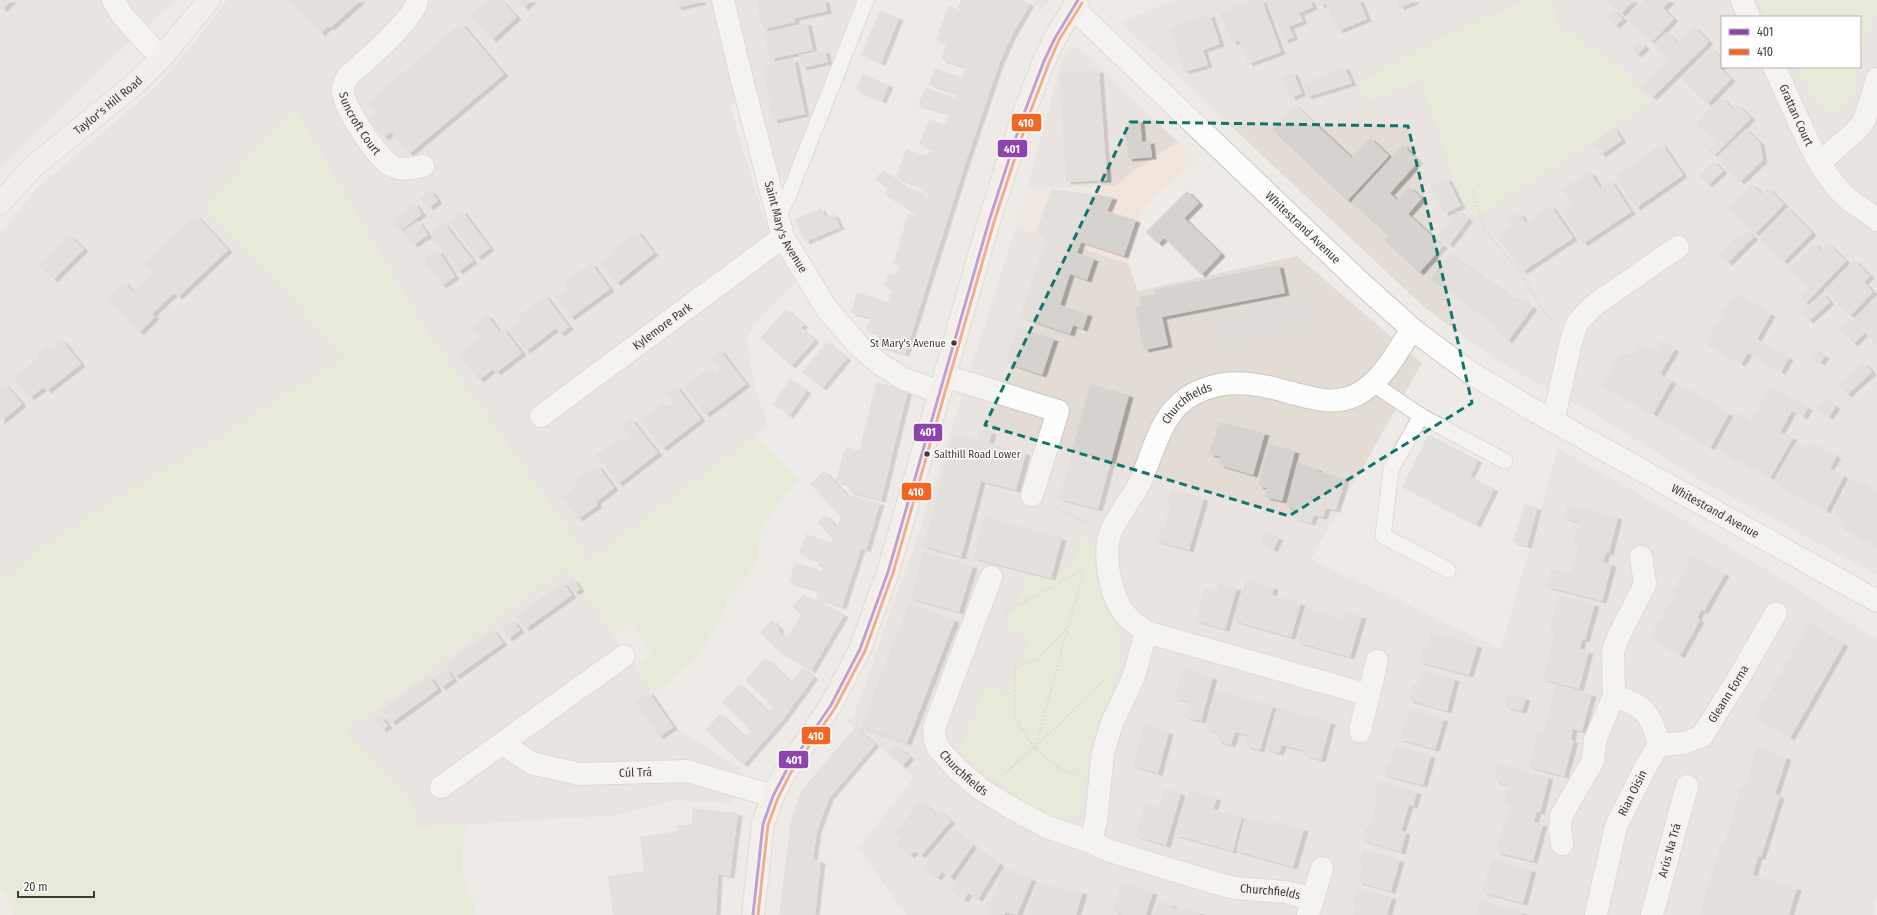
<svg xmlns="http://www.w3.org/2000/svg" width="1877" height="915" font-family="'Fira Sans Condensed',sans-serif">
<defs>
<filter id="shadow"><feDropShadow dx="4.5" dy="2.5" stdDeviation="0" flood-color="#0004"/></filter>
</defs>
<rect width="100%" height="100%" fill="#eeebe7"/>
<g fill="#e2dcd4" fill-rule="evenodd">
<path d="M0 0H176L108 62 0 169Z"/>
<path d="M227 0H856L788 177 777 180 756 93 730 106 763 216 797 281 758 319 747 338 755 390 769 425 590 560 423 326 296 111 204 205 345 356 219 438 123 494 39 550 0 582V234L35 190 157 86 205 29Z"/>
<path d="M1029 0H1050L1043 10Z"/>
<path d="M1175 0H1528L1439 39 1358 84 1365 102 1419 80 1436 119 1470 215 1483 212 1650 104 1624 70 1556 24 1553 0H1877V575L1697 478 1594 414 1497 361 1424 307 1120 22ZM1722 17H1860V67H1722Z"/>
<path d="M1078 47 1178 142 1135 170 1115 186 1027 188 1062 60 1064 54 1069 50Z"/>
<path d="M1016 227 1129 264 1138 291 1297 256 1422 363 1311 559 1501 649 1558 448 1660 506 1782 579 1877 640V896L1874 915H906L858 848 914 777 851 723 917 537Z"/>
<path d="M566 567 679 730 740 768 732 804 675 800 618 815 417 828 346 731Z"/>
</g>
<path fill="#f1e4da" d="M1178 142 1196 160 1143 207 1126 255 1129 264 1016 227 1027 188 1115 186 1135 170Z"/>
<g fill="#e0e8c7">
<path d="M1528 0H1553L1556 24 1624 70 1650 104 1483 212 1470 215 1452 176 1436 119 1419 80 1365 102 1358 84 1439 39Z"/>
<path d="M1759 0H1877V13L1866 37 1860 64V17H1767Z"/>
<path d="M1795 67H1859C1856 84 1853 112 1831 112L1812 95Z"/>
<path d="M296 111 423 326 590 560 755 436 799 478 762 526 756 567 729 595 724 614 697 658 654 694 635 666 652 653 631 623 614 636 565 567 346 731 413 803 417 828 466 825C463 845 459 863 465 883 469 899 476 896 475 915H14L4 890 0 891V582L39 550 123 494 219 438 345 356 204 205Z"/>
<path d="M1080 538 1099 542C1091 568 1097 592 1109 615 1112 623 1119 631 1120 640 1125 675 1101 708 1091 741 1085 764 1085 787 1081 810 1076 816 1071 820 1063 819 1053 818 1045 812 1037 807 1009 791 984 774 960 751L985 687 1008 695 1030 637 1007 629 1027 576 1055 577 1074 565Z"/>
</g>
<path fill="#dfdcd8" d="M1307 293 1314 323 1225 345 1217 315Z"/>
<g fill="#d6d2ce" filter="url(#shadow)">
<path d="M0 0H12L2 10 0 8Z"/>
<path d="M289 0H361L330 28 328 26 321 34Z"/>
<path d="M487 0H501L517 17 492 40 469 16Z"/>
<path d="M516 0H532L524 8Z"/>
<path d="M675 0H702V2L677 8Z"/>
<path d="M756 0H825L827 11 795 18V22L763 29Z"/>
<path d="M961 0H1024L1030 4 1012 35 1000 61 965 164 905 354 875 345 878 334 866 330 870 318 851 313 857 292 888 302 892 288 884 286 889 273 896 275 899 266 893 264 908 214 921 218 884 194 888 189 875 179 883 170 909 190 911 187 927 199 929 194 923 193 924 188 896 178 906 149 927 156 928 151 936 153V151L919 144 929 119 945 125 949 114 918 105 925 87 955 98 956 93 929 85 934 68 962 77 965 67 941 60 946 44 936 40 948 5 968 13 957 7Z"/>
<path d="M1252 0H1262L1281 52 1248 64 1239 40 1232 43 1220 12Z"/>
<path d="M1266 0H1310L1313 7 1299 13 1303 21 1289 27 1294 37 1284 41Z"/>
<path d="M1317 0H1359L1367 19 1338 31 1326 4 1320 6Z"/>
<path d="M1396 0H1415V1L1400 8Z"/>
<path d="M1605 0H1634L1621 14Z"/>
<path d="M1644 0H1671L1663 8 1674 19 1651 43 1626 18Z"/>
<path d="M880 10 899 18 881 63 861 55Z"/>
<path d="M1614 10 1623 19 1615 26 1606 18Z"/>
<path d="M1210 14 1220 44 1203 50 1208 65 1184 72 1170 27Z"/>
<path d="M461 23 504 74 409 154 391 132 384 138 368 119 375 114 367 103Z"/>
<path d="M807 23 813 50 770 59 764 33Z"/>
<path d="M1694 27 1709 42 1652 98 1640 87 1668 60 1653 45 1666 32 1678 43Z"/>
<path d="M1640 42 1645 47 1637 55 1632 49Z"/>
<path d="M1711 49 1722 59 1720 68 1731 79 1707 104 1681 78Z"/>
<path d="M825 50 828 62 802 68 799 55Z"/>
<path d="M794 59 805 114 773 121 762 66Z"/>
<path d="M1344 66 1352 83 1307 97 1302 85Z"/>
<path d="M1099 70 1107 180 1066 182 1059 73Z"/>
<path d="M1293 72 1302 93 1291 98 1281 77Z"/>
<path d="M862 74 889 85 882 101 856 90Z"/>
<path d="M1721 97 1733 109 1738 105 1751 118 1714 156 1708 150 1715 142 1696 124Z"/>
<path d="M1295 105 1352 158 1370 138 1389 156 1347 201 1272 130Z"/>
<path d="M1140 120 1142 142 1150 141 1152 157 1128 159 1125 122Z"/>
<path d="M1614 128 1622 140 1601 155 1593 143Z"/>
<path d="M1746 129 1760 143 1763 160 1740 182 1716 158Z"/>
<path d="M1662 144 1683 175 1636 208 1615 177Z"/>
<path d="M1403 145 1419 161 1390 193 1397 200 1409 187 1422 198 1408 214 1443 246 1419 273 1384 240 1388 236 1351 202Z"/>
<path d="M1714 161 1723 171 1708 185 1699 176Z"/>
<path d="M1590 172 1600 188 1611 181 1631 212 1583 244 1562 211 1572 204 1562 189Z"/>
<path d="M1447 178 1461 206 1444 214 1430 187Z"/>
<path d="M1752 184 1762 194 1768 188 1784 204 1755 234 1728 208Z"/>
<path d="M1051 189 1113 197 1107 211 1136 220 1124 256 1081 242 1077 253 1094 259 1087 280 1070 274 1060 305 1088 314 1083 329 1073 325 1070 334 1020 317 1046 236 1036 232Z"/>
<path d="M430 190 438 201 429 208 420 198Z"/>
<path d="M1187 191 1199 203 1184 218 1221 254 1201 275 1164 238 1158 244 1146 232Z"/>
<path d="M414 203 422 214 400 231 392 220Z"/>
<path d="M1551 206 1573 238 1522 272 1498 236 1511 226 1507 220 1519 213 1526 223Z"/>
<path d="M821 208 825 217 834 214 840 227 805 242 795 219Z"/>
<path d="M1787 208 1812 233 1783 262 1758 237Z"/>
<path d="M462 211 490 248 477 258 449 221Z"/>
<path d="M1458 211 1469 219 1449 245 1438 236Z"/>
<path d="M196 215 228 250 178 297 174 293 152 314 155 317 139 333 106 299 124 282 133 292 154 273 145 263Z"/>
<path d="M418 221 428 235 413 245 403 231Z"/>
<path d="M444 223 473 261 458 272 430 234Z"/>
<path d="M637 231 654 253 616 284 600 264 613 254 611 251Z"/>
<path d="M1747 231 1754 237 1728 263 1719 254 1736 236 1739 239Z"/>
<path d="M69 235 84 249 53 280 38 266Z"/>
<path d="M1814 243 1822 251 1829 244 1846 261 1805 304 1799 298 1809 288 1788 269Z"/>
<path d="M438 250 455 277 441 286 424 259Z"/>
<path d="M1449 253 1515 300 1518 297 1533 307 1508 341 1493 330 1496 326 1431 279Z"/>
<path d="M1854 260 1870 276 1864 282 1873 292 1850 316 1824 290Z"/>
<path d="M591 263 610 289 570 318 555 297 568 288 564 283Z"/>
<path d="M1279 265 1285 293 1162 317 1168 345 1144 350 1135 307 1141 306 1139 297 1155 294 1154 290Z"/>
<path d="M1734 293 1771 314 1757 339 1789 358 1781 372 1748 353 1741 364 1705 343Z"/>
<path d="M1822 293 1830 302 1809 321 1801 313Z"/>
<path d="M545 295 569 327 560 334 556 328 526 351 509 329 521 320 518 316Z"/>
<path d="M1877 297V345L1865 333 1853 344 1839 329 1850 318 1853 321Z"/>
<path d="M786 309 804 325 801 328 815 340 791 366 760 338Z"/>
<path d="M487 315 499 331 503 328 522 353 496 373 493 369 479 380 458 354 479 338 471 328Z"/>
<path d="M1017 327 1054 339 1042 375 1006 363Z"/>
<path d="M62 340 81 364 47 391 44 387 30 398 14 378 39 358 37 354 48 345 51 349Z"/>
<path d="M1661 341 1675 349 1660 374 1672 381 1653 414 1601 385 1621 351 1630 357 1638 343 1654 352Z"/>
<path d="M827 342 847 358 822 388 802 372Z"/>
<path d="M1815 349 1825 356 1820 363 1810 357Z"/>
<path d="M720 350 746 384 705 415 684 387 708 369 712 374 719 369 710 357Z"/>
<path d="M1863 362 1872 372 1847 395 1838 386Z"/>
<path d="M790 379 807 391 789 416 773 404Z"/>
<path d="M876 382 908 390 881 500 849 492 850 485 836 481 845 447 859 450Z"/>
<path d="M5 384 22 404 0 422V389Z"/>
<path d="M1090 384 1129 395 1098 509 1059 499Z"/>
<path d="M1678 384 1729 414 1710 448 1658 418Z"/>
<path d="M676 386 701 419 662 449 640 420 663 403 667 408 674 402 666 393Z"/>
<path d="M1770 387 1808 408 1803 417 1792 411 1780 432 1793 438 1770 478 1717 449 1737 413 1751 421Z"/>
<path d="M1823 398 1836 406 1829 417 1816 409Z"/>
<path d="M631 419 658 453 618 484 596 455 619 438 623 443 631 437 622 426Z"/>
<path d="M1219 422 1265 433 1253 475 1219 465 1221 457 1209 454Z"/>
<path d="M980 429 992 432 989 443 1026 453 1016 490 981 481 961 557 923 546 953 434 978 440Z"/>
<path d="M1428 435 1478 460 1470 476 1494 489 1476 525 1402 487Z"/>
<path d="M1809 442 1837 456 1830 468 1844 476 1826 511 1773 482 1795 443 1805 449Z"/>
<path d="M1269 444 1295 451 1282 501 1265 497 1267 488 1258 486Z"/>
<path d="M1298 463 1318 469 1317 471 1345 479 1336 510 1326 508 1323 517 1314 515 1311 523 1293 518 1295 510 1286 507Z"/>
<path d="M597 465 614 488 596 502 598 505 578 519 562 497 577 486 574 482Z"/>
<path d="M824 471 847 495V494L880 503 866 550 861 548 842 607 816 598 818 591 789 582 795 562 822 571 823 568 818 566 819 561 799 554 806 534 832 543 833 539 817 523 825 515 837 528 840 516 810 484Z"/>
<path d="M1852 478 1877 492V547L1839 526 1844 518 1833 512Z"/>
<path d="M1171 489 1204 498 1189 550 1156 541 1161 527 1164 528 1170 504 1167 503Z"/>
<path d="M1524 504 1537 508 1527 546 1513 542Z"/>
<path d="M1568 504 1618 517 1609 553 1606 552 1603 562 1612 564 1602 601 1547 587 1551 569 1570 573 1577 550 1578 545 1573 544 1579 522 1564 518Z"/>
<path d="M984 517 1062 538 1051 578 973 558Z"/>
<path d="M1266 532 1279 538 1273 550 1260 543Z"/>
<path d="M924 551 973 566 959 612 910 598Z"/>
<path d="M1692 556 1725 574 1704 611 1701 610 1697 618 1700 620 1680 656 1649 638 1669 603 1672 604 1677 596 1671 593Z"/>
<path d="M573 579 580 589 574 593 567 583Z"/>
<path d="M1246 579 1274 587 1272 595 1301 603 1291 637 1234 621Z"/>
<path d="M563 582 572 595 525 629 516 616Z"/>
<path d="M1220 583 1237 588 1225 629 1196 621 1205 588 1217 592Z"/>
<path d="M804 594 814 602 816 599 844 615 811 671 779 652 759 632 772 620 780 629 778 631 786 639 801 615 792 606Z"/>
<path d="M1559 595 1595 604 1585 640 1582 639 1580 649 1589 651 1579 689 1542 679 1555 632 1550 631Z"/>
<path d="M909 603 955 620 907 743 861 726Z"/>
<path d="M1305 608 1343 618 1345 612 1362 616 1350 657 1296 642Z"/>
<path d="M513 620 520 630 508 639 501 629Z"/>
<path d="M1809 623 1844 644 1790 738 1755 717Z"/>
<path d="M493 630 503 643 455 677 446 664Z"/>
<path d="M1431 632 1478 645 1469 675 1419 662 1423 646 1427 647Z"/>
<path d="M765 658 791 682 803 668 814 677 783 719 743 765 705 730 720 714 745 737 751 731 722 702 739 684 768 712 773 707 745 680Z"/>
<path d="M1183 668 1213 677 1201 721 1184 717 1189 702 1175 698Z"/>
<path d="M446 669 453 679 441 688 434 678Z"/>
<path d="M1422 670 1455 679 1447 711 1409 700 1413 684 1417 685Z"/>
<path d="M429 676 438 689 391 723 382 710Z"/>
<path d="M1555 685 1592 694 1582 731 1573 729 1571 740H1574L1564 776 1529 767 1538 731 1543 733Z"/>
<path d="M1216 690 1273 706 1260 750 1245 746 1248 735 1235 732 1231 745 1217 741 1219 733 1205 728Z"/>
<path d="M649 692 673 727 659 737 635 701Z"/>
<path d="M1508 694 1526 698 1522 711 1505 707Z"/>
<path d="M1277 707 1331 722 1321 760 1304 755 1305 751 1282 745 1279 753 1265 749Z"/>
<path d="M1410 709 1444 719 1435 749 1399 739Z"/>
<path d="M381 716 388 726 382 730 375 720Z"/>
<path d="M1144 725 1169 732 1158 773 1133 766Z"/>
<path d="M855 727 875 744 829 798 817 831 813 859 821 861 815 915H779L790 825 801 791Z"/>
<path d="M895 745 910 757 902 766 888 753Z"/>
<path d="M1395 746 1431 755 1423 785 1384 775 1388 762 1391 763Z"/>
<path d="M1757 747 1787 757 1775 794 1780 796 1761 857H1758L1753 875 1797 888 1789 915H1699L1721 843 1724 844 1742 786 1745 787Z"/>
<path d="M1499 764 1549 777 1540 813 1537 811 1534 822 1543 824 1533 861 1496 852 1509 805 1504 803 1509 785 1494 781Z"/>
<path d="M1378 781 1417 792 1413 806 1409 805 1401 831 1406 832 1401 852 1362 840 1366 826 1369 827 1378 797 1374 796Z"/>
<path d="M1165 789 1181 793 1166 845 1135 836 1145 804 1159 808Z"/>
<path d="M1188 790 1217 798 1213 809 1242 817 1233 851 1175 835Z"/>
<path d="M920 801 936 814 939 811 951 821 921 856 915 851 910 856 896 845 901 839 894 833Z"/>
<path d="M693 808 738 813 730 876 718 874 716 915H613L608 876 644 871 640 837 678 831V825H691Z"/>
<path d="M1245 817 1274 825 1275 821 1304 829 1293 867 1236 851Z"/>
<path d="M950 829 973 845 950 878 942 872 937 878 922 868Z"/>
<path d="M977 849 1000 864 978 899 968 893 964 900 950 891Z"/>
<path d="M1363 849 1400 860 1391 891 1358 882 1363 866 1359 864Z"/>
<path d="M1492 859 1532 870 1523 903 1482 892Z"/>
<path d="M1005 868 1032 879 1017 915 1005 912 1004 915H991L986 913Z"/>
<path d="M1037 882 1068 891 1069 888 1083 892 1076 915H1027Z"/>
<path d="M1121 883 1153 892 1146 915H1123L1113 912Z"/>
<path d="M1357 887 1392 897 1387 915H1353L1356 903 1353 902Z"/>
<path d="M1480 900 1523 912 1522 915H1475Z"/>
<path d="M1157 901 1173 905V908L1186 911V909L1200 912V915H1154Z"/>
</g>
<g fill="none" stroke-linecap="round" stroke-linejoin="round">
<g stroke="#cac7c3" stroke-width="17">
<g id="service">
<path d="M778 216 787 199 866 0"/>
<path d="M1372 383 1421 416 1505 461"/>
<path d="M1421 416 1391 469 1383 536 1448 570"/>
</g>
</g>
<g stroke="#cac7c3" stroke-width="24">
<g id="minor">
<path d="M113 0 122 15 161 58"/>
<path id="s1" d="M417 0C419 15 362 64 349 75 346 80 342 86 343 92 344 108 378 159 392 166 401 171 413 168 423 166"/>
<path id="s2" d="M723 0 742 80 783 237 827 309 859 346 880 364 904 379 940 392"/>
<path d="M1742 0 1749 17"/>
<path id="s3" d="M1073 8 1363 285 1412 329 1471 373 1535 411 1877 601"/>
<path id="s4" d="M1774 67C1794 106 1813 166 1845 196 1854 205 1867 211 1877 220"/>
<path d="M1820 162 1856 131 1864 121 1877 79"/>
<path d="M945 376 1058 411 1032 495"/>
<path id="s5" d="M541 416 783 237"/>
<path d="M1553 421 1571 342 1577 323 1593 306 1678 247"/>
<path id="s6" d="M991 577 934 728 935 739 938 748 958 770 982 790 1008 806 1047 827 1091 842 1110 851 1219 884 1235 888 1286 892 1313 899"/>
<path id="s7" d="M1369 695 1146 632C1139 626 1130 621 1125 614 1110 596 1102 553 1111 531 1119 512 1134 497 1142 478 1158 439 1164 400 1211 387 1236 379 1264 385 1288 392 1311 398 1333 406 1356 395 1382 382 1397 352 1412 329"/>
<path d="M1360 731 1377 661"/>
<path id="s8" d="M502 743 531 763 579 774 687 771 773 796"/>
<path id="s9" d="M1659 745 1684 743 1702 736 1738 679 1776 613"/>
<path d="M441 787 624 656"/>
<path d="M1091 842 1096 820 1103 752 1112 723 1134 676 1146 632"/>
<path d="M1562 844 1560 829 1561 816 1593 761 1595 740 1614 696 1613 651 1618 637 1645 584 1641 557"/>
<path d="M1308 915 1322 868"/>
<path id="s10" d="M1596 915 1616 826 1647 764 1659 745C1652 715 1644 704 1614 696"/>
<path id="s11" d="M1652 915 1687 786"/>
</g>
</g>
<g stroke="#cfc8bf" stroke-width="24">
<g id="secondary">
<path id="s12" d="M0 203 34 166 136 83 161 58 209 0"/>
<path d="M753 915 763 824 773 796 786 771 831 705 860 649 888 572 989 221 1023 116 1044 61 1055 38 1078 0"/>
</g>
</g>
<g stroke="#ccc9c6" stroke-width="2.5" stroke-dasharray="2 2" stroke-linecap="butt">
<path d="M1472 190 1485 230 1526 280 1540 307 1552 321"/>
<path d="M1053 506 1088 523"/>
<path d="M1003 614 1084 569"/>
<path d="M1069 626 1037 659 1015 668V718L1034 748 1059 768 1076 774"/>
<path d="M849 720 859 728 913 748"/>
<path d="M1035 748 1083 574"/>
<path d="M1002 775 1034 748 1104 680"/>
</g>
<use href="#service" stroke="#fcfcfb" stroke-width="15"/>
<use href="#minor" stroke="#fcfcfb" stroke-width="22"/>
<use href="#secondary" stroke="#f6f2ed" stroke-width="22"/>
<g stroke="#fff" stroke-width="6">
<path id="bus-1" d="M753 915 763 824 773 796 786 771 831 705 860 649 888 572 989 221 1023 116 1044 61 1055 38 1078 0"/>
</g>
<g stroke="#fff" stroke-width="6">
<path id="bus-2" d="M758 915 768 825 778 798 790 774 835 708 865 651 893 573 994 222 1028 118 1049 63 1059 40 1082 3"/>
</g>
<use href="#bus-1" stroke="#8e44ad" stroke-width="3"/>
<use href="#bus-2" stroke="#f26522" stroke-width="3"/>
</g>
<path d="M0 0H1877V915H0ZM1130 122 1408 126 1472 403 1289 516 985 425Z" fill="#eeebe7" fill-opacity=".55" fill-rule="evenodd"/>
<path fill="none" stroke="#0f766e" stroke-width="3" stroke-dasharray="8 5" stroke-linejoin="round" d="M1130 122 1408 126 1472 403 1289 516 985 425Z"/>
<g fill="#433b34" stroke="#fff" stroke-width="1.5">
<circle cx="954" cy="343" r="3.5"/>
<circle cx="927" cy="454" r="3.5"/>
</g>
<g text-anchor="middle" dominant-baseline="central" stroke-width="3" stroke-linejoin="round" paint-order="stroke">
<g font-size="11" fill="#433b34" stroke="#fff" text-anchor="end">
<text x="946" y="343">St Mary's Avenue</text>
<text x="934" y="454" text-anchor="start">Salthill Road Lower</text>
</g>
<g font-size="12" fill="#433b34" stroke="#fff">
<text stroke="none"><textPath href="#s12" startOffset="146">Taylor's Hill Road</textPath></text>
<text stroke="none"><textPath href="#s4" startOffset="53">Grattan Court</textPath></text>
<text stroke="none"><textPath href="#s1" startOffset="157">Suncroft Court</textPath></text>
<text stroke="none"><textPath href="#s2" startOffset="236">Saint Mary's Avenue</textPath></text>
<text stroke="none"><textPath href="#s3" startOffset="318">Whitestrand Avenue</textPath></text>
<text stroke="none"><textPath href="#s5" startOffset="151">Kylemore Park</textPath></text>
<text stroke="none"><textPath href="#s7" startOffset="498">Churchfields</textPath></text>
<text stroke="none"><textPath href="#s3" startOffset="821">Whitestrand Avenue</textPath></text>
<text stroke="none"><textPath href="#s9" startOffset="94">Gleann Eorna</textPath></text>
<text stroke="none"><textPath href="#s6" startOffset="218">Churchfields</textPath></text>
<text stroke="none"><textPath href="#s8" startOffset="141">Cúl Trá</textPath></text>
<text stroke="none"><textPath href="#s10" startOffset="128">Rian Oisin</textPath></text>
<text stroke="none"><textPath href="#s11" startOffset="67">Arús Na Trá</textPath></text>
<text stroke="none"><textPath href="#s6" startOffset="551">Churchfields</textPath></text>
</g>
</g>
<g stroke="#fff" stroke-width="1.5">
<rect x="1011" y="113" width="31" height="19" rx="4" fill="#f26522"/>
<rect x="997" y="139" width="31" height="19" rx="4" fill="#8e44ad"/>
<rect x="913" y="423" width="30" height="19" rx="4" fill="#8e44ad"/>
<rect x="901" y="482" width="31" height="19" rx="4" fill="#f26522"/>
<rect x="801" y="726" width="30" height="19" rx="4" fill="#f26522"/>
<rect x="778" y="750" width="31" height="19" rx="4" fill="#8e44ad"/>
</g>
<g font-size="11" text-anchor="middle" font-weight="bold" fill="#fff">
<text x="1026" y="127">410</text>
<text x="1012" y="153">401</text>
<text x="928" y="436">401</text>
<text x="916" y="496">410</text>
<text x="816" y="740">410</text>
<text x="794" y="764">401</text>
</g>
<rect x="1721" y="16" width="140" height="52" fill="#ffffff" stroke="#b4b1ae"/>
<rect x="1729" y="29" width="20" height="6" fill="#8e44ad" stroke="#b4b1ae"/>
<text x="1757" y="36" font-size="12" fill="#433b34">401</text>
<rect x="1729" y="49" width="20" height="6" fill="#f26522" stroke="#b4b1ae"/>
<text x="1757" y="56" font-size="12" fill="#433b34">410</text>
<path d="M18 891v6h76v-6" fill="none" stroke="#433b34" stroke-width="2"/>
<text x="24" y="891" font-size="12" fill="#433b34" stroke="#ffffff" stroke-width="3" paint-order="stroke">20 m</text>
</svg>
